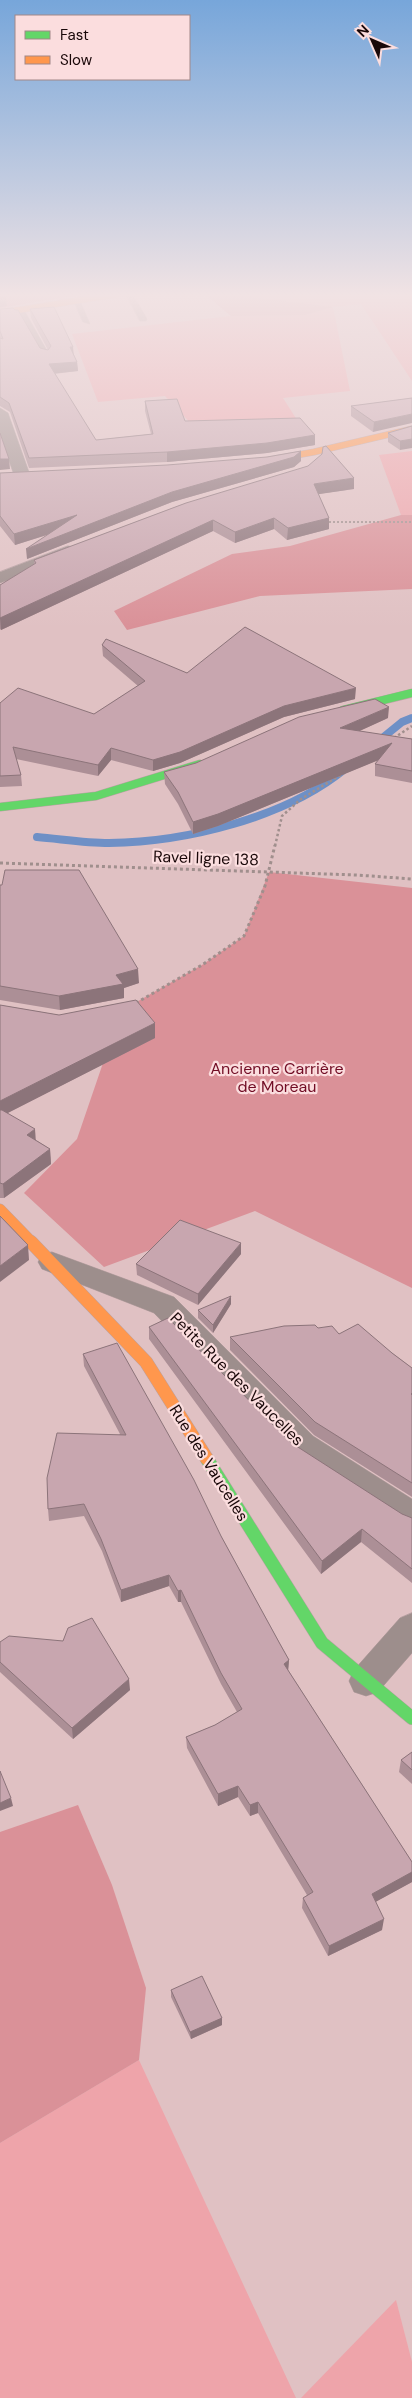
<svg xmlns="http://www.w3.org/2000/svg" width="412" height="2398" font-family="'DM Sans',sans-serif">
<rect width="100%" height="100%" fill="#e0c1c3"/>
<g fill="#eea4aa">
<path d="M251 293H412V381L361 304 333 307 350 391 283 398 299 423 197 430 165 396 98 402 72 334 231 316 305 315 331 307 254 297Z"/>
<path d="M412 451V515H401L379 455Z"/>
<path d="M139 2060 296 2398H0V2143Z"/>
<path d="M396 2300 412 2362V2398H301Z"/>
</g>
<g fill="#da9198">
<path d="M0 293H90L0 308Z"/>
<path d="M203 293H251L254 297 333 307 305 315 231 316Z"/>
<path d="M401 515H412V589L260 596 127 630 114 611 232 554 290 546Z"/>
<path d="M269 872 412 888V1288L255 1211 104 1267 24 1193 77 1139 103 1063 126 1008 202 965 244 936Z"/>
<path d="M78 1805 112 1885 146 1988 139 2060 0 2143V1832Z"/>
</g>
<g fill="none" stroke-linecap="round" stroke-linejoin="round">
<g stroke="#6e90c6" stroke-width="8">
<path d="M375 744 402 722 412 718"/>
<path d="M37 837C61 839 85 843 109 843 186 842 285 818 345 769"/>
</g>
<g stroke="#baa2a4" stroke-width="1">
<g id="lane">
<path d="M125 293H132L147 319 146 321H140Z"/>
<path d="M73 299 80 301 90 324 83 322Z"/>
<path d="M17 308 24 310 50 356 49 358 42 356 16 310Z"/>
</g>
</g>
<g stroke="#baa2a4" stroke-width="1">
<g id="street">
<path d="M0 408 8 413 30 475 28 478H16L14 475 0 435Z"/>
<path d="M68 546 74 547 77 551 74 555 0 583V572Z"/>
<path d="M52 1252 174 1297 313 1436 412 1499V1529L401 1525 291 1454 154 1313 42 1269 38 1262 42 1255Z"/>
<path d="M412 1613V1653L378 1692 366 1696 354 1692 349 1681 354 1670 400 1618Z"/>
</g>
</g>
<g stroke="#baa2a4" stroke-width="9">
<g id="fast-far1">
<path d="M343 710 412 693"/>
<path d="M0 807 96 796 200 764"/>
</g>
</g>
<g stroke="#baa2a4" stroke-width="14">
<path id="fast" d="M207 1459 322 1643 412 1718"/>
</g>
<g stroke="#baa2a4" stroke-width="7">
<g id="slow-far2">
<path d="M0 313 124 293"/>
<path d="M263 461 314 452 412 429"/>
</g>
</g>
<g stroke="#baa2a4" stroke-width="11">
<path id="slow-far1" d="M0 1209 33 1243"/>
</g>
<g stroke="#baa2a4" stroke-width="14">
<path id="slow" d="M31 1242 146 1362 207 1459"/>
</g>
<path stroke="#a08f8d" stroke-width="2" stroke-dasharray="2 2" stroke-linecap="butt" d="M325 522H412"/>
<g stroke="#a08f8d" stroke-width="2.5" stroke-dasharray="2.5 2.5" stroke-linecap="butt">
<path d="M394 738 412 726"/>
<path d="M275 846 282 816 301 799 344 773"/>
</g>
<g stroke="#a08f8d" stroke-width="3" stroke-dasharray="3 3" stroke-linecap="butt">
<path d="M0 863 357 875 412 879"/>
<path d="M136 1003 202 965 244 936 265 886 275 845"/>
</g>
<use href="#lane" fill="#9d8e8c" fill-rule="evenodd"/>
<use href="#street" fill="#9d8e8c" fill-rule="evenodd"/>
<use href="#fast-far1" stroke="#63d668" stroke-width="8"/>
<use href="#fast" stroke="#63d668" stroke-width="13"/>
<use href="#slow-far2" stroke="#ff974d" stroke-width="6"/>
<use href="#slow-far1" stroke="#ff974d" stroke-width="10"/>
<use href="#slow" stroke="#ff974d" stroke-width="13"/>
</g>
<g fill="#ac8f96">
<path d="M0 309 40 348 48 350 31 318 30 309 74 355 77 362 78 371 54 374 96 440 151 434 145 411V401L185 421 315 445 267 453 167 462 29 468 10 412 0 406Z"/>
<path d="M412 398 373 432 351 416V406Z"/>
<path d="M412 426 400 450 388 442V433Z"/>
<path d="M301 461 294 467 172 502 27 559 47 535 15 545 0 526V473Z"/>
<path d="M354 489 318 494 329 518V529L287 540 274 529 235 543 213 531 1 630 0 629V585L34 564V560L186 503Z"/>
<path d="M102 645 187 673 355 699 284 717 180 763 153 771 111 760 98 776 16 759 21 775 22 786 0 787V703L94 714 138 686 103 656Z"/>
<path d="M388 718 359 731 412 739V783L375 776V764L378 760 218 826 193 834 178 804 165 784 164 772Z"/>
<path d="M0 885 139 983 124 988V998L60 1010 0 1000Z"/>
<path d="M0 1005 59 1015 155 1023V1038L7 1113 36 1140 50 1149 51 1164 4 1198H0Z"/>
<path d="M241 1254 198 1305 137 1275 136 1264Z"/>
<path d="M231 1304 213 1333 198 1318V1310Z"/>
<path d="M149 1327 290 1442 402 1514 412 1518V1583L361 1542 321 1574 149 1339Z"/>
<path d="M318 1328 339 1334 392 1353 412 1368V1497L314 1435 230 1350V1337Z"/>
<path d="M83 1354 221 1536 289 1660 288 1670 412 1862V1882L375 1902 382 1930 328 1956 302 1908 303 1898 307 1895 258 1813 250 1816 238 1797 218 1806 187 1748 186 1737 215 1725 237 1712 221 1684 181 1602H178L169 1586 121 1602 102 1551 84 1516 49 1521 48 1509 120 1434 84 1366Z"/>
<path d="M0 1642 130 1690 73 1739 0 1672Z"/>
<path d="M412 1752V1784L399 1772 401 1760Z"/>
<path d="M171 1990 222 2018V2025L191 2039 171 1997Z"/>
</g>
<g fill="#8c747a">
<path d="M6 297 7 306 0 307V298Z"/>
<path d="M70 347H73L74 357Z"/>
<path d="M77 362 78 371 49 374V364Z"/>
<path d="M412 414V423L373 432 374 422Z"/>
<path d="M315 435V445L267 453 167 462V452Z"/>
<path d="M412 439V448L400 450V441Z"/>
<path d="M301 451V461L294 467 172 502 27 559 26 549 172 492Z"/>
<path d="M0 459H9L10 469 0 470Z"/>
<path d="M354 478V489L313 495 314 484Z"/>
<path d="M77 515 78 525 15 545 14 534Z"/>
<path d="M274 518V529L235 543V532Z"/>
<path d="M329 518V529L287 540 288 528Z"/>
<path d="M213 520V531L1 630 0 618Z"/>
<path d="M356 688 355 699 284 717 180 763 153 771V760L284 706Z"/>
<path d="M389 707 388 718 340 740V728Z"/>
<path d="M392 743 391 755 218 826 193 834V822Z"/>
<path d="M111 748V760L98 776V765Z"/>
<path d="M138 969 139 983 124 988V998L60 1010 59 996 116 975Z"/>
<path d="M155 1023V1038L0 1117V1101Z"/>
<path d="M35 1129 36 1143 27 1135Z"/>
<path d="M50 1149 51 1164 4 1198 3 1184Z"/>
<path d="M241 1243V1254L198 1305V1294Z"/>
<path d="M28 1245 29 1260 0 1282V1266Z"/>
<path d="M231 1296V1304L213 1333V1325Z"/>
<path d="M362 1529 361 1542 321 1574 322 1561Z"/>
<path d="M169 1575V1586L121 1602V1590Z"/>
<path d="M181 1590V1602H178V1591Z"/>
<path d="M289 1660 288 1672 284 1664Z"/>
<path d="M129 1679 130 1690 73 1739 72 1728Z"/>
<path d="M238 1786V1797L218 1806V1794Z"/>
<path d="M11 1798 13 1806 0 1811V1803Z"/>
<path d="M258 1802V1813L250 1816V1805Z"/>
<path d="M412 1872V1882L370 1905 372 1894Z"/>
<path d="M384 1919 382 1930 328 1956 329 1946Z"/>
<path d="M222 2018V2025L191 2039 190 2032Z"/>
</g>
<g fill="#c8a6af" stroke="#8c747a">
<path d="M0 293H4L6 297 0 298Z"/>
<path d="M54 307 73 347H70L77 362 49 364 96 440 153 434 145 401 177 399 185 421 300 418 315 435 267 443 167 452 29 458 9 403 0 397V338L3 339 0 331V309L13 308 15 310H18L40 348 48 350 51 346 30 309Z"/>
<path d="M412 398V414L374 422 351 406Z"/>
<path d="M412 426V439L400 441 388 433Z"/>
<path d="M0 433 9 459H0Z"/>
<path d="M326 446 354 478 314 484 329 518 288 528 274 518 235 532 213 520 0 618V585L36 563 34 560 186 503 308 466 322 454 323 447Z"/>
<path d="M301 451 294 457 172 492 26 549 77 515 14 534 0 516V473L167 465 267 457Z"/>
<path d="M245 627 356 688 284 706 180 752 153 760 111 748 98 765 13 747 21 775 0 776V703L18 688 94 714 145 681 102 645 106 639 187 673Z"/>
<path d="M375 699 389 707 340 728 412 739V771L375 764 392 743 218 814 193 822 178 792 164 772 196 763 299 717Z"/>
<path d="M5 870H79L138 969 116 975 123 984 59 996 0 986V885H2Z"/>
<path d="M136 1000 155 1023 0 1101V1005L59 1015Z"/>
<path d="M0 1110H2L35 1129 27 1135 50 1149 3 1184 0 1183Z"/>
<path d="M0 1216 28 1245 0 1266Z"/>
<path d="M180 1220 241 1243 198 1294 136 1264Z"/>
<path d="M231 1296 213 1325 198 1310Z"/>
<path d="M168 1318 290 1442 402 1514 412 1518V1569L362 1529 322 1561 149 1327Z"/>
<path d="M358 1324 392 1353 412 1368V1393L411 1394 412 1395V1483L315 1422 230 1337 284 1326 315 1325 318 1328 332 1326 339 1334Z"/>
<path d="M117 1343 194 1480 221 1536 280 1644 289 1660 284 1664 412 1862V1872L372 1894 384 1919 329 1946 303 1898 313 1892 258 1802 250 1805 238 1786 218 1794 186 1737 215 1725 242 1709 221 1673 181 1590 178 1591 169 1575 121 1590 101 1539 84 1504 48 1509 47 1478 57 1433 126 1435 83 1354Z"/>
<path d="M92 1618 129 1679 72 1728 0 1662V1642L9 1636 63 1641 68 1628Z"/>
<path d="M412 1752V1770L401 1760Z"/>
<path d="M0 1771 11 1798 0 1803Z"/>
<path d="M202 1976 222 2018 190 2032 171 1990Z"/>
</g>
<linearGradient id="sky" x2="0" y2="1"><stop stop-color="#77a6da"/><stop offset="0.47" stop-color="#f1e3e4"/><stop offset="1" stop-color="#f1e3e4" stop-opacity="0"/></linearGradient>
<rect width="412" height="628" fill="url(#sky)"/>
<g text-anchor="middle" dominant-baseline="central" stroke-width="4.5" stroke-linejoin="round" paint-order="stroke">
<g font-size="16" fill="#190708" stroke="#fbddde">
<text transform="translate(206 858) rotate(2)">Ravel ligne 138</text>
<text transform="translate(237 1379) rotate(45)">Petite Rue des Vaucelles</text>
<text transform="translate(209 1463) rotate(58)">Rue des Vaucelles</text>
</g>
<g font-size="16" fill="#710c24" stroke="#fbddde">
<text x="277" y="1068">Ancienne Carrière<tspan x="277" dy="18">de Moreau</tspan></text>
</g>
</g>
<rect x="15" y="15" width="175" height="65" fill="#fbddde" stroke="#a18788"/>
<rect x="25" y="31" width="25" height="8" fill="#63d668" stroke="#a18788"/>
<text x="60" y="40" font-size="15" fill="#190708">Fast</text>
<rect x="25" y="56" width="25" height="8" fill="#ff974d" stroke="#a18788"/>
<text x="60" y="65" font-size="15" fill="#190708">Slow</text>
<g transform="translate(372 40) rotate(315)" stroke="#fbddde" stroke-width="4" paint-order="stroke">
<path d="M0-4L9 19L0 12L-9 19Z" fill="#190708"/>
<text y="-8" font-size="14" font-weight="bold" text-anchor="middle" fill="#190708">N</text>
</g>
</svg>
